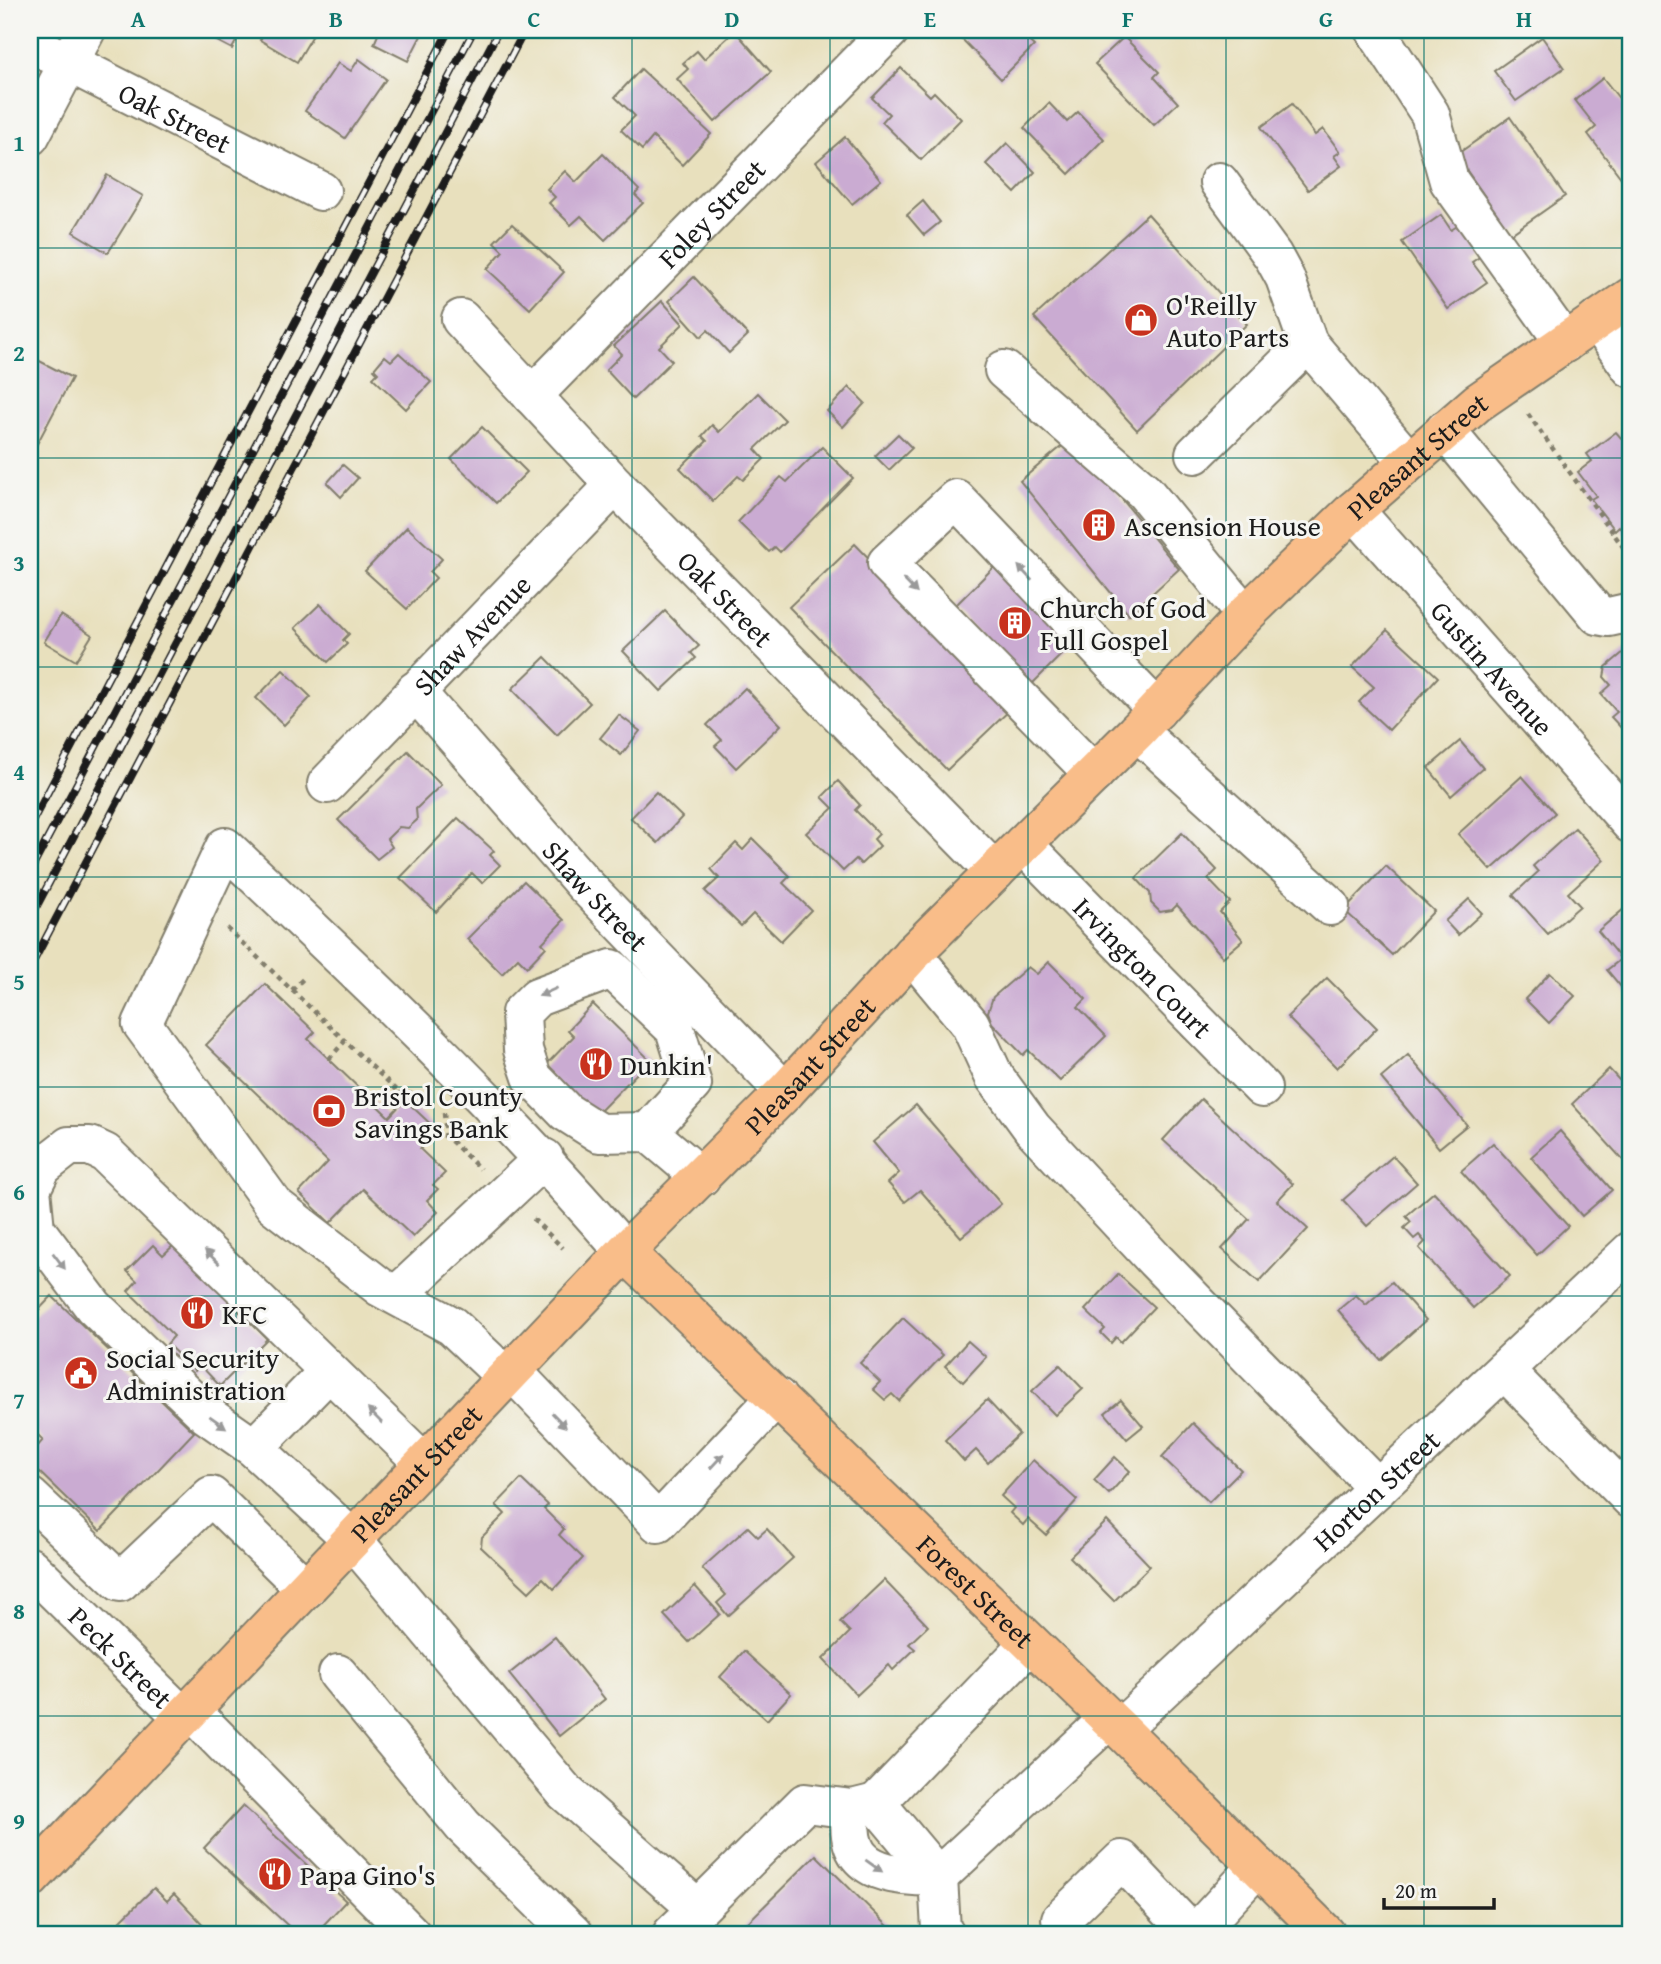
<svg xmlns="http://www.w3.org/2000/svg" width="1661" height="1964" font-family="'Gentium Book Plus',serif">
<rect width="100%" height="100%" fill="#f6f6f2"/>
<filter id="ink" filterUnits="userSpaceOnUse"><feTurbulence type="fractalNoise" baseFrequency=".0143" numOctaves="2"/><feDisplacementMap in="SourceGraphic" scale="14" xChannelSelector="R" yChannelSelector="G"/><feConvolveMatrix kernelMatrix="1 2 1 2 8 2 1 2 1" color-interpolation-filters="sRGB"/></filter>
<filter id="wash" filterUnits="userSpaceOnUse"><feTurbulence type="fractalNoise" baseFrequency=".00686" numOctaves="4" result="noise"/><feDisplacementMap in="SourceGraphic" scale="28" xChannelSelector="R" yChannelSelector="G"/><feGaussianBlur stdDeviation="1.57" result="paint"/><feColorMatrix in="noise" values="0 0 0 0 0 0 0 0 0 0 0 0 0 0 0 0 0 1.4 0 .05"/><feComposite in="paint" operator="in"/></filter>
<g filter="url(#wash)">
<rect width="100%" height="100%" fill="#e8e0bd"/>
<g id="blocks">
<g fill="#caabd2">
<path d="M196 30H242L232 49Z"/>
<path d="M266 30H316L297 62 260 40Z"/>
<path d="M380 30H419L423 32 408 61 374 44Z"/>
<path d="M953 30H1017L1034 46 1001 79Z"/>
<path d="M735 31 771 72 715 122 677 79 688 69 683 63 697 51 704 59Z"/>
<path d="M1124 37 1159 72 1154 77 1178 103 1154 125 1095 64Z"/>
<path d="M1542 37 1564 68 1516 101 1494 71Z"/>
<path d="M359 59 386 79 345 138 305 111 338 63 351 71Z"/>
<path d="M901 68 930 96 934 92 961 119 921 160 882 122 889 114 872 98Z"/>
<path d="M641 69 711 134 682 165 653 137 642 150 621 130 635 116 615 97Z"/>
<path d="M1603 78 1629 111 1631 109V184L1628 187 1588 134 1596 127 1575 100Z"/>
<path d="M1049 103 1067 122 1078 112 1104 139 1069 174 1024 128Z"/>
<path d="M1292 104 1315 135 1323 129 1340 152 1334 156 1341 166 1308 190 1261 127Z"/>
<path d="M1510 117 1565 196 1511 234 1456 155Z"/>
<path d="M845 137 881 180 852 204 816 162Z"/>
<path d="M1007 143 1035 172 1015 193 986 164Z"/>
<path d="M603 154 639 190 635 195 643 203 605 240 581 216 571 225 549 203 555 197 547 189 565 171 576 182Z"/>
<path d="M107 175 143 196 108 253 73 232Z"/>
<path d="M923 201 940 222 924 235 907 215Z"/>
<path d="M1148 214 1247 324 1137 430 1034 317Z"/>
<path d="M1441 215 1451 230 1459 225 1481 256 1472 262 1487 282 1448 309 1402 242Z"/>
<path d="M512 224 564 272 530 309 487 269 503 251 494 242Z"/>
<path d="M694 277 748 335 729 353 708 330 701 337 669 301Z"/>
<path d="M662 301 683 324 659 347 672 361 633 399 606 370 622 354 614 346Z"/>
<path d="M399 353 431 382 406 409 373 378 378 373 374 369 385 356 391 361Z"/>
<path d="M30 356 72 378 30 457Z"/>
<path d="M849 387 865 403 843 427 827 411Z"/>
<path d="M758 393 785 420 755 449 764 459 743 480 738 476 713 501 680 468 707 441 702 436 712 425 719 432Z"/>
<path d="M482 427 527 472 496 503 451 459Z"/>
<path d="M1631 431V542L1619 526 1615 530 1591 499 1596 496 1578 472 1592 461 1587 454 1616 432 1621 438Z"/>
<path d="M898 434 912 448 889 470 875 456Z"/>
<path d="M1072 438 1179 569 1129 615 1020 481Z"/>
<path d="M822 447 853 478 780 552 775 547 769 552 738 522 781 477 787 482Z"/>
<path d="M343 465 358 478 341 497 327 483Z"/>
<path d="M407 527 442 559 430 572 436 578 407 609 365 571Z"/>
<path d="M855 544 1013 707 947 770 789 607Z"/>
<path d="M999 562 1077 639 1031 685 953 608Z"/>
<path d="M320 604 349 634 343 640 347 644 328 662 295 628Z"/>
<path d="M665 611 699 646 691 653 696 658 661 691 623 651Z"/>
<path d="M61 615 92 635 76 661 44 642Z"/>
<path d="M1387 630 1438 677 1389 730 1359 702 1374 687 1352 667Z"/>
<path d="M1631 646V730L1627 725 1622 729 1611 717 1617 712 1601 694 1611 685 1604 677 1606 667Z"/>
<path d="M545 657 590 703 557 735 512 689Z"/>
<path d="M283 670 311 697 284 725 256 698Z"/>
<path d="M745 688 781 725 736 768 715 746 722 740 707 725Z"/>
<path d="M619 715 640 731 621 755 600 738Z"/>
<path d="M1460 741 1483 768 1451 796 1428 768Z"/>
<path d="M408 751 441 785 416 809 417 820 408 828 399 827 387 839 392 847 377 859 338 820Z"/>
<path d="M1522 776 1555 813 1491 870 1458 834Z"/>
<path d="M838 781 860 805 855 810 879 834 874 839 880 846 861 864 856 859 843 871 806 833 833 808 822 797Z"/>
<path d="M656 792 682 817 658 843 631 818Z"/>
<path d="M458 818 494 851 490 855 500 865 482 883 472 873 436 912 400 878Z"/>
<path d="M1575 828 1604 860 1568 893 1580 906 1548 934 1513 895 1538 872 1533 866Z"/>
<path d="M1182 833 1217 870 1208 879 1230 902 1220 912 1243 940 1223 957 1177 905 1172 910 1160 912 1151 903 1150 893 1136 878Z"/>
<path d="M753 839 790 876 783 883 811 910 781 941 753 914 741 926 705 891 719 878 711 869 736 843 743 850Z"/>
<path d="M1386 866 1434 911 1392 955 1344 910Z"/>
<path d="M524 881 564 920 542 943 546 947 527 967 518 958 502 974 467 939Z"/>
<path d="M1469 899 1482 913 1458 935 1445 921Z"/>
<path d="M1631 903V999L1607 970 1621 959 1598 931Z"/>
<path d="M1049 962 1086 999 1078 1007 1106 1036 1060 1081 1028 1050 1023 1055 992 1023 988 1012 993 997 1028 967 1037 974Z"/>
<path d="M1550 973 1575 996 1549 1023 1525 999Z"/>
<path d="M1327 978 1377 1028 1337 1068 1287 1017Z"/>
<path d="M265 984 315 1032 308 1039 389 1117 405 1100 437 1130 420 1149 445 1173 433 1185 438 1189 427 1200 438 1212 413 1237 363 1189 330 1223 299 1193 328 1162 206 1045Z"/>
<path d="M593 1004 650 1060 593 1118 542 1069 574 1036 568 1030Z"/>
<path d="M1408 1055 1467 1125 1439 1148 1381 1078Z"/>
<path d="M1609 1069 1631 1093V1169L1572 1104Z"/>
<path d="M1201 1099 1293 1184 1277 1201 1308 1229 1259 1282 1222 1249 1249 1219 1163 1140Z"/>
<path d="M916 1105 1001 1204 961 1237 920 1190 905 1202 888 1183 899 1173 873 1142Z"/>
<path d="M1560 1131 1612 1190 1582 1216 1531 1157Z"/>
<path d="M1493 1143 1568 1226 1537 1255 1461 1171Z"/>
<path d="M1393 1156 1417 1183 1367 1226 1343 1200Z"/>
<path d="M1434 1192 1510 1276 1473 1308 1419 1248 1425 1242 1419 1235 1414 1239 1404 1228 1411 1222 1406 1216Z"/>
<path d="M153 1245 163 1255 174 1245 267 1339 220 1386 200 1365 195 1371 167 1344 174 1336 128 1291 137 1281 127 1271Z"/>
<path d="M1118 1274 1154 1307 1121 1342 1116 1337 1111 1343 1101 1333 1105 1329 1085 1310Z"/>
<path d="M1392 1282 1426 1320 1381 1360 1338 1310 1356 1295 1366 1305Z"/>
<path d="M52 1296 194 1432 100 1531 30 1463V1455L43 1440 30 1427V1319Z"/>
<path d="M903 1318 943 1355 899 1401 892 1394 885 1400 873 1389 880 1382 860 1363Z"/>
<path d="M968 1341 986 1357 963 1382 945 1366Z"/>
<path d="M1060 1365 1083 1389 1055 1415 1032 1391Z"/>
<path d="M987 1400 1019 1434 988 1463 976 1450 964 1461 945 1440Z"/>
<path d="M1121 1400 1143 1426 1127 1439 1105 1413Z"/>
<path d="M1193 1423 1241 1470 1209 1502 1162 1457Z"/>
<path d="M1115 1457 1130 1471 1109 1494 1094 1480Z"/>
<path d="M1033 1460 1077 1500 1046 1535 1028 1519 1023 1525 1010 1513 1014 1508 1001 1496Z"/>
<path d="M521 1479 548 1505 544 1509 564 1529 559 1535 583 1558 554 1589 543 1578 529 1592 481 1547 482 1537 505 1514 496 1505Z"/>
<path d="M1107 1521 1150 1566 1114 1601 1070 1557Z"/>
<path d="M748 1527 758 1537 767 1529 793 1558 728 1616 717 1603 726 1595 702 1568Z"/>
<path d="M884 1580 928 1626 909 1644 915 1649 893 1670 889 1665 857 1695 823 1659 850 1632 840 1622Z"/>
<path d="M695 1586 720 1614 689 1642 664 1615Z"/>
<path d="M555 1637 605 1699 559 1736 509 1674Z"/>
<path d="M744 1651 791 1694 767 1720 720 1677Z"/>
<path d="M243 1806 346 1901 315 1934H297L204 1848Z"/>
<path d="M816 1855 896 1934H736Z"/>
<path d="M154 1888 167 1901 174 1894 212 1934H133L120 1921Z"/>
</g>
</g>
</g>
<g filter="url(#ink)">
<use href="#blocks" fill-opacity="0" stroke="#827e6c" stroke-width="2"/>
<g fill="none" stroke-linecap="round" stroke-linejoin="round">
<g stroke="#827e6c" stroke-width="42">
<g id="minor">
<path d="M1375 30 1430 114 1449 181 1565 343"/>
<path id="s1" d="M30 43 321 191"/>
<path d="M30 136 86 30"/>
<path d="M1219 182 1273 256 1285 278 1308 343 1409 462"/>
<path id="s2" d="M461 319 615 485 995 872"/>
<path d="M1597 320 1631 368"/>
<path d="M1004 370 1144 491 1245 615"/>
<path id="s3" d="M532 396 890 30"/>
<path d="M1445 430 1598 615 1609 617 1631 612"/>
<path d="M1195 454 1308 343"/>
<path id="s4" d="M1354 510 1631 824"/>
<path id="s5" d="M415 691 583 883 785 1092"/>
<path d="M1137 731 1330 906"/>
<path d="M1094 774 887 563 956 499 1157 710"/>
<path id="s6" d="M327 784 615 485"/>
<path id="s7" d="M1023 844 1262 1088"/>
<path d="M912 954 970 1024 994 1076 1032 1128 1155 1260 1378 1488"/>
<path d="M648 1132 692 1084 675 1029 612 969 537 997 521 1013 523 1050 532 1077 566 1112 599 1133 648 1132 701 1177"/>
<path d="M397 1295 544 1158"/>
<path d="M1504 1370 1631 1499"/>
<path d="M512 1371 658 1523 777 1397"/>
<path d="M506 1377 452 1326 380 1287 274 1205 142 1024 225 847C364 978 501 1107 625 1252"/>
<path d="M254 1448 329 1371"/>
<path d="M424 1463 105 1153 90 1146H69L42 1167 31 1189 35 1229 94 1307 207 1415 254 1448 352 1539 565 1792 698 1909 805 1803 852 1809 876 1803"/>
<path d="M30 1497 120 1582 211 1496 306 1589"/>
<path id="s8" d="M30 1567 184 1718"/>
<path d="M1030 1643 876 1803 938 1877 1109 1719"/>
<path d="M338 1674 463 1826 573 1934"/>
<path d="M190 1710 411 1934"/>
<path id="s9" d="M1120 1729 1631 1251"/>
<path d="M852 1809C841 1873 889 1876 938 1877L941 1930 945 1934"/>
<path d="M1061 1919 1122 1860 1192 1934"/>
<path d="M672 1934 698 1909"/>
<path d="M1195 1934 1258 1866"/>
</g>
</g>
<g stroke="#827e6c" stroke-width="42">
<g id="major">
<path id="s10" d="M625 1252 1120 1729 1326 1934"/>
</g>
</g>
<g stroke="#827e6c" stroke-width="42">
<g id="highway">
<path id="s11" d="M30 1879 625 1252 785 1092 912 954 1137 731 1245 615 1354 510 1477 403 1631 297"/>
</g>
</g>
<g stroke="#827e6c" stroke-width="4.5" stroke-dasharray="5 5" stroke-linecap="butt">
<path d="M1528 414 1631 558"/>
<path d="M227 928 345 1041"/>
<path d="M292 990 306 976"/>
<path d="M329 1059 345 1041 400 1093"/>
<path d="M399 1106 400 1093 426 1095"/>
<path d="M444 1113 446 1136"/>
<path d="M433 1134 446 1136 480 1169"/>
<path d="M533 1219 563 1248"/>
</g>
<use href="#minor" stroke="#fff" stroke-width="38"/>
<use href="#major" stroke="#f9bd89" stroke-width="38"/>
<use href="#highway" stroke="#f9bd89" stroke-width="38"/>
<g stroke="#1c1c1c" stroke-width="8">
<g id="rail">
<path d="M30 826 449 30"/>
<path d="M30 872 474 30"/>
<path d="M30 919 499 30"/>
<path d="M30 968 525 30"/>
</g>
</g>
<use href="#rail" stroke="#f6f6f2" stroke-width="5" stroke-dasharray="16" stroke-linecap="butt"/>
</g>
<defs><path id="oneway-solid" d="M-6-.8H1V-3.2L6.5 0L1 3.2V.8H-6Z" transform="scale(1.75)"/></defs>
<g fill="#999">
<use href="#oneway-solid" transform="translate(1025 573) rotate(-133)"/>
<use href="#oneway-solid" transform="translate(910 586) rotate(46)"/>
<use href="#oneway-solid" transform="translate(548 992) rotate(156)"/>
<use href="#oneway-solid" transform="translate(212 1257) rotate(-136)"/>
<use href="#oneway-solid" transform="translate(59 1261) rotate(53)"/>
<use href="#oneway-solid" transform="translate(375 1416) rotate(-135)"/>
<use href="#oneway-solid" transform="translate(559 1420) rotate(46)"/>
<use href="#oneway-solid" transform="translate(218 1422) rotate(35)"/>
<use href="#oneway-solid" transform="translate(717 1461) rotate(-47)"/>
<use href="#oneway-solid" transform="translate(874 1866) rotate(35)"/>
</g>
</g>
<path fill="none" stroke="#0f766e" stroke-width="2" stroke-opacity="0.55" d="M236 30V1934M434 30V1934M632 30V1934M830 30V1934M1028 30V1934M1226 30V1934M1424 30V1934M30 248H1631M30 458H1631M30 667H1631M30 877H1631M30 1087H1631M30 1296H1631M30 1506H1631M30 1716H1631"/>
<defs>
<g id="shop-disc" transform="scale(1.75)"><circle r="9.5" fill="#c8321e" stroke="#f6f6f2"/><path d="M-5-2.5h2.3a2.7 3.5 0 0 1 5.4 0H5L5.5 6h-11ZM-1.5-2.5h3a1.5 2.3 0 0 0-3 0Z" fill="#fff"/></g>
<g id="building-disc" transform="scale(1.75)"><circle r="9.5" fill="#c8321e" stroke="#f6f6f2"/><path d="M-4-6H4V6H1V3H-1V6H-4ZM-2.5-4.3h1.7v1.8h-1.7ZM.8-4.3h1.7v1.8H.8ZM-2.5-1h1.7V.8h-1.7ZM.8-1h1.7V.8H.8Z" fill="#fff"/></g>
<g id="restaurant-disc" transform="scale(1.75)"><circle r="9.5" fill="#c8321e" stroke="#f6f6f2"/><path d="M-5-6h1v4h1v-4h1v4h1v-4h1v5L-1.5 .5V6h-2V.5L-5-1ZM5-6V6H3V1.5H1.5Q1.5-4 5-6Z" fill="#fff"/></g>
<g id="bank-disc" transform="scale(1.75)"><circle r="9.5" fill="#c8321e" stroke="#f6f6f2"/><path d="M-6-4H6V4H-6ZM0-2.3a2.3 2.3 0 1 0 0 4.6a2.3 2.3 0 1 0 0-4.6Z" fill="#fff"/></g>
<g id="civic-disc" transform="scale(1.75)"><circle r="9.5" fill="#c8321e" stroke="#f6f6f2"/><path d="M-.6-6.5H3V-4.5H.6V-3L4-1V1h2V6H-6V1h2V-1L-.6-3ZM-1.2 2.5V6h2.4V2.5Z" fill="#fff"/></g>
</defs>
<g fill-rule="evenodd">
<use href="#shop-disc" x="1141" y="320"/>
<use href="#building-disc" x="1099" y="525"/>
<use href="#building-disc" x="1015" y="623"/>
<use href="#restaurant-disc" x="596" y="1064"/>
<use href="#bank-disc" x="329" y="1111"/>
<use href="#restaurant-disc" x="197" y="1313"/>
<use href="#civic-disc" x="81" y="1373"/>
<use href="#restaurant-disc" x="275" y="1874"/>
</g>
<g text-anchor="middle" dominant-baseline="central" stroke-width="6" stroke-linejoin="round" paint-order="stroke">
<g font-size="28" fill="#1c1c1c" stroke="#f6f6f2">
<text stroke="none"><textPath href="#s1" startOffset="163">Oak Street</textPath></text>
<text stroke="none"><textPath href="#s3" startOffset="256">Foley Street</textPath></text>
<text stroke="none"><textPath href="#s11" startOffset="1988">Pleasant Street</textPath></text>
<text stroke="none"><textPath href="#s2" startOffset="385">Oak Street</textPath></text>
<text stroke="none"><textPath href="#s6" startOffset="208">Shaw Avenue</textPath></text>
<text stroke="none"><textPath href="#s4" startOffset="210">Gustin Avenue</textPath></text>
<text stroke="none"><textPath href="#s5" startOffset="273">Shaw Street</textPath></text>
<text stroke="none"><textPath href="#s7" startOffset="172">Irvington Court</textPath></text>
<text stroke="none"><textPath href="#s11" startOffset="1127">Pleasant Street</textPath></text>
<text stroke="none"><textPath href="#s11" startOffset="560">Pleasant Street</textPath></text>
<text stroke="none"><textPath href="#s9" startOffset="350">Horton Street</textPath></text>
<text stroke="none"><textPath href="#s10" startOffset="488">Forest Street</textPath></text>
<text stroke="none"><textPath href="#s8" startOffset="128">Peck Street</textPath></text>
</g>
<g font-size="28" fill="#1c1c1c" stroke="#f6f6f2" text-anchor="start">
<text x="1166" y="304">O'Reilly<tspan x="1166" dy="32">Auto Parts</tspan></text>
<text x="1124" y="525">Ascension House</text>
<text x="1040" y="607">Church of God<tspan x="1040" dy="32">Full Gospel</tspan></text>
<text x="620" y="1064">Dunkin'</text>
<text x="354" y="1095">Bristol County<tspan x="354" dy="32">Savings Bank</tspan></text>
<text x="222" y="1313">KFC</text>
<text x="106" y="1357">Social Security<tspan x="106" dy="32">Administration</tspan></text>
<text x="300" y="1874">Papa Gino's</text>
</g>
</g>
<rect width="1661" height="1964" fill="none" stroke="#f6f6f2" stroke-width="77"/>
<path d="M1384 1898v10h110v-10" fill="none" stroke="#1c1c1c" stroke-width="3.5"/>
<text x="1395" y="1898" font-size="21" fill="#1c1c1c" stroke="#f6f6f2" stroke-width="5" paint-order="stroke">20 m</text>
<rect x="38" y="38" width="1584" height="1888" fill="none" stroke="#0f766e" stroke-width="2.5"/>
<g font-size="23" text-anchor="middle" font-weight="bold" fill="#0f766e">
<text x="138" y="27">A</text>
<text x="336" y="27">B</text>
<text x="534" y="27">C</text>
<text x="732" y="27">D</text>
<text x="930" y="27">E</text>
<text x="1128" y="27">F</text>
<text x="1326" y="27">G</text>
<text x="1524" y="27">H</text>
<text x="19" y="151">1</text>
<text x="19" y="361">2</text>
<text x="19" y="571">3</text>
<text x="19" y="780">4</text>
<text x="19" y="990">5</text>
<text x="19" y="1200">6</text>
<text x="19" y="1409">7</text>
<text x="19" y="1619">8</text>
<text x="19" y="1829">9</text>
</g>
</svg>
